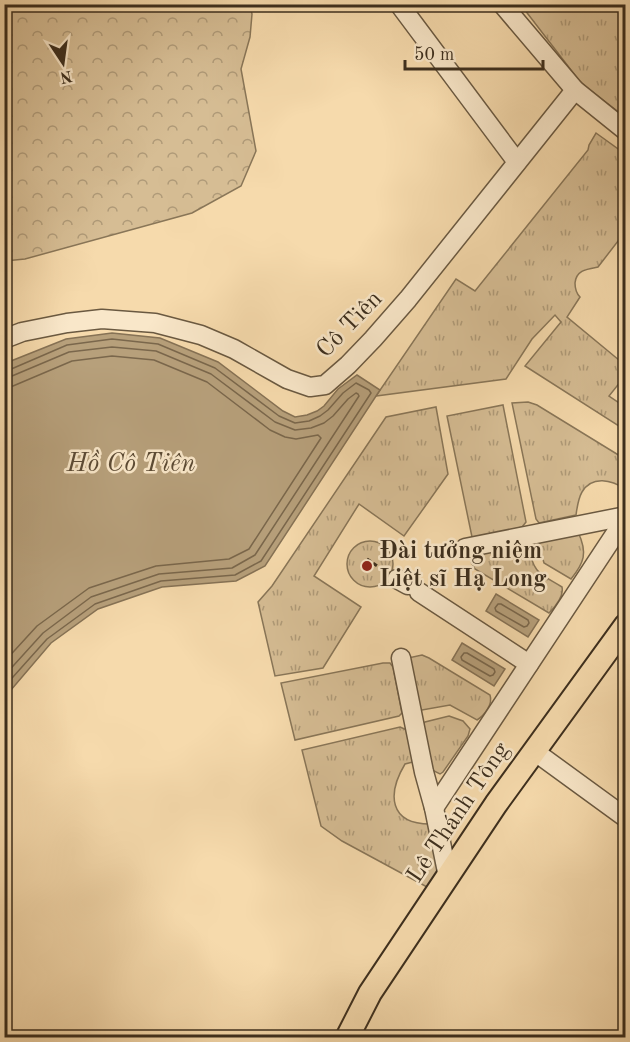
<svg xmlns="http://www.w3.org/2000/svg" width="630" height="1042" font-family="'Old Standard TT',serif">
<defs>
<pattern id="grass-tufts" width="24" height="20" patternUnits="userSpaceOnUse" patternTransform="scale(1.5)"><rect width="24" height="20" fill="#d6bd94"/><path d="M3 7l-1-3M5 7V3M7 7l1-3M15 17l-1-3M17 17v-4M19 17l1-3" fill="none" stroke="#af9a78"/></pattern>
<pattern id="forest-crowns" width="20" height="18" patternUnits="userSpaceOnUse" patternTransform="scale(1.5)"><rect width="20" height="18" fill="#d6bd94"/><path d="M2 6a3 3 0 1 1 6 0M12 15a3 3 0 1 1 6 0" fill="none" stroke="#af9a78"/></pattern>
</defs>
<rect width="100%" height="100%" fill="#f6daac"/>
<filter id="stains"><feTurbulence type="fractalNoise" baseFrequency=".00333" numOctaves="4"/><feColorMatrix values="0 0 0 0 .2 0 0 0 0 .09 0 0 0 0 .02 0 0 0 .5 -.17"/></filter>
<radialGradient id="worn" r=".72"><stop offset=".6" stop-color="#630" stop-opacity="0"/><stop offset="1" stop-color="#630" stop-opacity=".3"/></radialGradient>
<g fill="url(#grass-tufts)" stroke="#897658" stroke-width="1.5">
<path d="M521 5H625V117L581 83Z"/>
<path d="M596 133 625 154V232L598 267C587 269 576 270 575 283 575 289 576 293 580 297L567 317 625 365V376L609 396 625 407V430L525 366 561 322 555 315 532 339 506 379 376 396 456 279 475 291 588 150 589 145Z"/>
<path d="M528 402 537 405 625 459V489C612 480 592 475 582 492 578 499 577 508 576 515L539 523 536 519 512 403Z"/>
<path d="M503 405 526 522 522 527 478 538 472 537 447 416Z"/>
<path d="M436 407 448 474 404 536 359 504 314 576 361 607 323 668 275 676 258 602 272 586 386 417Z"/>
<path d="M578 532C588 553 584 563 571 579L544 563 539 545 541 540Z"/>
<circle cx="370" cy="564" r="23"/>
<path d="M523 544 529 547C533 574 541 574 562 587 564 597 556 606 549 613L475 569 471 562 472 557 481 553Z"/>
<path d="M422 655 429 658 490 695C493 704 485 715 477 720L450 705 422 710 419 708 408 658Z"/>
<path d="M383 663H390L393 667 402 713 399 716 295 740 281 683Z"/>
<path d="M449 716 463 721 470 729 468 736 443 772 440 774 434 771 431 766 423 724 425 722Z"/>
<path d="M400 727 407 730 413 762 405 764C387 794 389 824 430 824L441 868 427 887 342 841 321 826 302 750Z"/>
</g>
<path fill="url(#forest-crowns)" stroke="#897658" stroke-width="1.5" d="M5 4 250 5 252 14 250 37 241 69 256 151 241 186 192 213 25 259 5 261Z"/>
<g fill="#b7a07b" stroke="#867255" stroke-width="1.5">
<path d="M112 333 160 338 218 362 283 411 295 417 307 415 317 411 324 406 338 389 357 375 380 390 265 566 236 581 162 587 98 609 51 643 5 697V365L11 361 66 339Z"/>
<path d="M496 594 539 620 528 637 486 611Z"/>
<path d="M462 643 505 669 494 686 452 660Z"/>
</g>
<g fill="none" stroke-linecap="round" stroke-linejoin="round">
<g stroke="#7a674c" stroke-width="1.5">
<path d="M4 370H9L67 345 112 339 158 344 215 368 279 416 295 423 309 421 320 416 328 410 343 393 356 383 369 390 371 393 261 561 235 575 161 581 95 604 47 639 4 687"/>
<path d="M4 378 12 376 69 352 112 347 156 351 211 374 275 422 295 430 311 428 324 423 333 416 348 399 356 393 358 394 359 396 255 555 232 568 159 574 91 597 43 633 4 676"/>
<path d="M4 387 13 386 72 361 112 356 154 360 207 382 270 430 285 437 296 439 318 435 321 438 249 549 229 559 156 566 89 588 37 626 4 662"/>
<path d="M498 604H501L528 620 529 623 527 626 524 627 496 611 495 608Z"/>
<path d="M464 653H467L494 669 495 672 493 675 490 676 462 660 461 657Z"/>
</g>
<g stroke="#6a5941" stroke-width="21">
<g id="minor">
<path d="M399 4 517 162"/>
<path d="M502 4 575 90 626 131"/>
<path d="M4 339 22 332 67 323 102 319 155 323 201 335 234 349 287 379 310 387 325 385 348 365 373 339 408 299 575 90"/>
<path d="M465 548 626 516"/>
<path d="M397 579 408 585"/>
<path d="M419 592 529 664"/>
<path d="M401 658 424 772 434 808 448 877"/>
<path d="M534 751 626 818"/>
<path d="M434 808 621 525 624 516"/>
</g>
</g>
<g stroke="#3c2e1d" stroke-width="26">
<path id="major" d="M347 1038 370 993 496 804 626 625"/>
</g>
<path stroke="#3c2e1d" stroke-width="3" stroke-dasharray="4.5 3" stroke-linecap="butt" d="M367 559 383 570"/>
<use href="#minor" stroke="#f9e7c9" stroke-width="18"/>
<use href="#major" stroke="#f6daac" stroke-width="22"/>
</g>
<circle fill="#8f2418" stroke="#f9e7c9" stroke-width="2" cx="367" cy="566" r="6"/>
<g text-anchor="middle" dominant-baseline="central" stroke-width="5" stroke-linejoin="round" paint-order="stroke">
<g font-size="24" fill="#3c2e1d" stroke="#f9e7c9">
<text transform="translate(350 325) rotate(-46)">Cô Tiên</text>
<text transform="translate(459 813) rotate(-56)">Lê Thánh Tông</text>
</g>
<g font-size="24" font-weight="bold" fill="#3c2e1d" stroke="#f9e7c9" text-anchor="start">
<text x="379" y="552">Đài tưởng niệm<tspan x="379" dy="28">Liệt sĩ Hạ Long</tspan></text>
</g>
<g font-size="26" font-style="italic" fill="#5b4a34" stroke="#f9e7c9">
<text x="131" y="464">Hồ Cô Tiên</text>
</g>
</g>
<rect width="630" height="1042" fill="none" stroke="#f6daac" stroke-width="24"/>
<rect x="6" y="6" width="618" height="1030" fill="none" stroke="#3c2e1d" stroke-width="3"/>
<rect x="12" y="12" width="606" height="1018" fill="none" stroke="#3c2e1d" stroke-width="1.5"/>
<g transform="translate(63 63) rotate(167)" stroke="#f9e7c9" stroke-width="4.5" paint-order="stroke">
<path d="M0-4.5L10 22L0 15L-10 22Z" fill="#3c2e1d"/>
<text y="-9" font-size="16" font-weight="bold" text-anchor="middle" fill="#3c2e1d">N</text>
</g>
<path d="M405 60v9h138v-9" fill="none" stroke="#3c2e1d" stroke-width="3"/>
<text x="414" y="60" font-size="18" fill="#3c2e1d" stroke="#f9e7c9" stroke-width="4.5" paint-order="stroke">50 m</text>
<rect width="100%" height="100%" filter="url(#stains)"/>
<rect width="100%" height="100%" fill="url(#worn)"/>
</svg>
